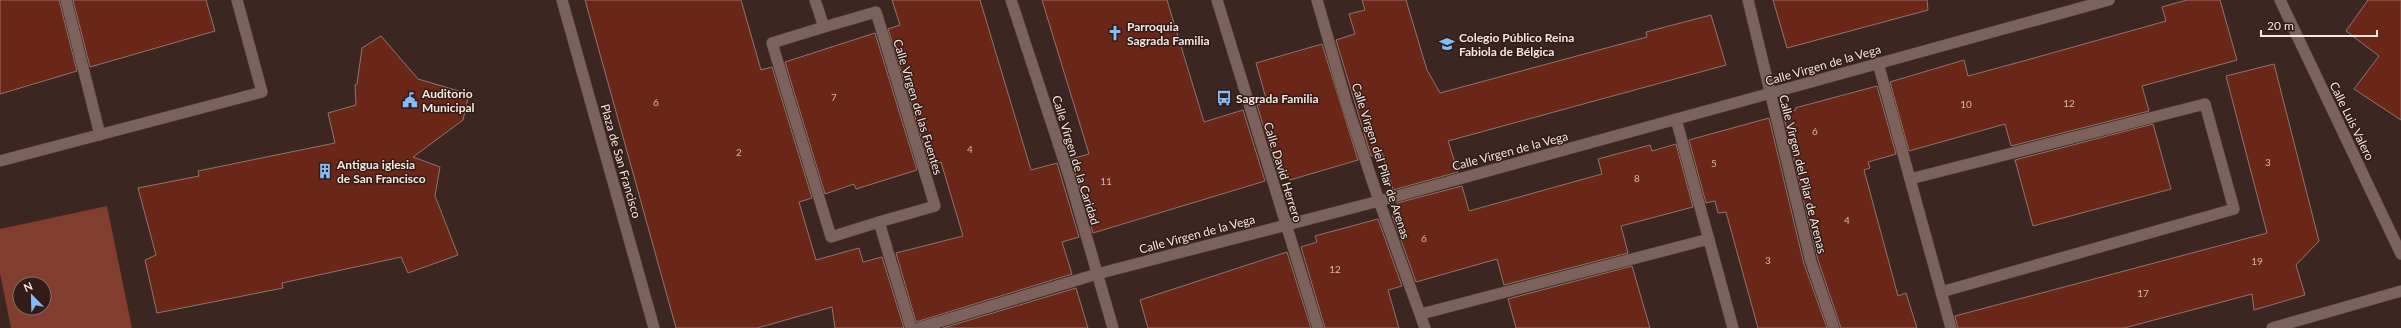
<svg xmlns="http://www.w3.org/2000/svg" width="2401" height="328" font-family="Lato,sans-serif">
<rect width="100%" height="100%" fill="#3b2621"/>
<path fill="#813e2f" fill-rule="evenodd" d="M107 206 132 328H11L0 273V229ZM20 284H44V308H20Z"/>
<g fill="#6a2718" stroke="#8f756f">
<path d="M0 0H59L77 71 0 94Z"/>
<path d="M73 0H206L215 31 90 67Z"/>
<path d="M585 0H741L761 70 772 67 812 198 799 202 816 260 859 248 863 262 882 257 904 328H835L832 307 757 328H676Z"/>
<path d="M892 0H980L1031 170 1057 163 1079 237 1062 242 1072 274 916 322 896 253 963 236 941 162 930 166 888 29 900 25Z"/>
<path d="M1042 0H1167L1204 122 1243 110 1265 181 1093 233 1071 159 1089 154Z"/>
<path d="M1362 0H1406L1427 70 1440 93 1647 37 1646 32 1711 15 1726 65 1448 141 1458 172 1393 190 1382 153 1371 156 1336 40 1355 34 1349 14 1365 10Z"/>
<path d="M1773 0H1927L1928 10 1787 48Z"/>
<path d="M2187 0H2220L2237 60 2142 86 2149 111 2011 146 2005 124 1909 151 1890 82 1964 60 1968 76 2027 60 2166 21 2162 7Z"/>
<path d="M2368 0H2401V120L2354 89 2379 56 2346 31Z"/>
<path d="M875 33 917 170 856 189 854 184 825 194 785 62Z"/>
<path d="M381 36 418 79 469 94 463 120 413 157 440 167 435 196 458 255 408 273 401 257 282 283 283 288 157 313 145 260 156 255 138 188 199 176 198 171 335 143 328 113 356 105 355 85 357 84 362 48Z"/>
<path d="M1322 44 1358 160 1290 180 1288 174 1279 177 1257 105 1267 102 1256 63Z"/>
<path d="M2274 64 2319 241 2296 265 2305 295 2254 310 2252 294 2124 328H1958L1955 316 2267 233 2226 76Z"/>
<path d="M1877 86 1896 154 1868 162 1870 168 1864 170 1898 296 1906 293 1917 328H1841L1818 260 1783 114 1796 110 1795 108Z"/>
<path d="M1769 118 1804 264 1827 328H1758L1726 212 1718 213 1715 201 1706 203 1689 140Z"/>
<path d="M2153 124 2171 189 2033 226 2015 160Z"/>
<path d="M1676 144 1693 207 1621 226 1628 253 1504 285 1497 259 1416 282 1392 215 1400 213 1397 203 1462 186 1469 211 1602 174 1598 159 1650 145 1652 151Z"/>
<path d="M1378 219 1402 286 1388 290 1399 328H1325L1301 247 1317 242 1315 236Z"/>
<path d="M1287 252 1311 328H1148L1140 300Z"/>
<path d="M1632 266 1650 328H1516L1508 299Z"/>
<path d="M1076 288 1088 328H943Z"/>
</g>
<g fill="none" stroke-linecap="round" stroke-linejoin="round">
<g stroke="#55433e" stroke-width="12">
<path id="pedestrian" d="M562 0 654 328"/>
</g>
<g stroke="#55433e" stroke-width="12">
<g id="minor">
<path d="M66 0 100 135"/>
<path d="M815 0 824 27 876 12 935 206 879 222 911 328"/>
<path d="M1011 0 1069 176 1113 328"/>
<path d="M1317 0 1347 105 1379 201 1425 328"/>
<path d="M1748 0 1811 262 1834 328"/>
<path d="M824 27 772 43 831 237 879 222"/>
<path d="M1878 63 1951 328"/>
<path d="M1676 119 1733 328"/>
<path d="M0 161 262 92 237 0"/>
<path d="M1910 179 2205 104 2234 209 1941 292"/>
<path d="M1421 314 1709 239"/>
<path d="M919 328 1097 274 1379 201 2109 0"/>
</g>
</g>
<g stroke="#55433e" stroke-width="12">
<g id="tertiary">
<path d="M1217 0 1318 328"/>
<path d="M2280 0 2401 254"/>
<path d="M2272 328 2401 291"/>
</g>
</g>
<use href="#pedestrian" stroke="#7b625c" stroke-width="11"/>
<use href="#minor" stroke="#7b625c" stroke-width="11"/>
<use href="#tertiary" stroke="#7b625c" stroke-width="11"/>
</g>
<defs>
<g id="church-bare" transform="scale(1.2)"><path d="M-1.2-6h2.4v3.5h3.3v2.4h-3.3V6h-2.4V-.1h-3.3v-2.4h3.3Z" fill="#81bdfa" stroke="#311c17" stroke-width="2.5" paint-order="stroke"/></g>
<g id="school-bare" transform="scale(1.2)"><path d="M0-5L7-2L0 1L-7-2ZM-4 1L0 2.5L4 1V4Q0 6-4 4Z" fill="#81bdfa" stroke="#311c17" stroke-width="2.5" paint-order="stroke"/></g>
<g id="bus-bare" transform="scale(1.2)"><path d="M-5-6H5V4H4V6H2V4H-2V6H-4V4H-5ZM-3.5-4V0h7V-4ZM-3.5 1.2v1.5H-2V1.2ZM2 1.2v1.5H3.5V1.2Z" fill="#81bdfa" stroke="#311c17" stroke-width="2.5" paint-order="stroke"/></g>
<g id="civic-bare" transform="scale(1.2)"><path d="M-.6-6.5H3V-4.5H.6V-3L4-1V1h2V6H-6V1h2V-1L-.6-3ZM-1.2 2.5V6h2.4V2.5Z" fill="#81bdfa" stroke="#311c17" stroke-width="2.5" paint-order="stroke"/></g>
<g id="building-bare" transform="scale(1.2)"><path d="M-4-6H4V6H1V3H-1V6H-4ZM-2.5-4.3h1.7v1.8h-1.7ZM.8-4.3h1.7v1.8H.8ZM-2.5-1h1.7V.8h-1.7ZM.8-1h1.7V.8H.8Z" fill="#81bdfa" stroke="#311c17" stroke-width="2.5" paint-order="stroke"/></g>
</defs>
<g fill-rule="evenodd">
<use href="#church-bare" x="1115" y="33"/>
<use href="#school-bare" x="1447" y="44"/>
<use href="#bus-bare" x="1224" y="98"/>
<use href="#civic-bare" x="410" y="100"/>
<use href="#building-bare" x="325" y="171"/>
</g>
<g text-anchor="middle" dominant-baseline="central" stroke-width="3" stroke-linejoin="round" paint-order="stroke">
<g font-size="10" fill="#d3b7b0">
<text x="834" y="97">7</text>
<text x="656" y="102">6</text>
<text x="2069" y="103">12</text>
<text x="1966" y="104">10</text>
<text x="1815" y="131">6</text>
<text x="970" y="149">4</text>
<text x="739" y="152">2</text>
<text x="2268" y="162">3</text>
<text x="1714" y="163">5</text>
<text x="1637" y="178">8</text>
<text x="1106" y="181">11</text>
<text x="1847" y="220">4</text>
<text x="1424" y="238">6</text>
<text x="1768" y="260">3</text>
<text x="2257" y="261">19</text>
<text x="1335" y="269">12</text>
<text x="2143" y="293">17</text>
</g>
<g font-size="12" font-weight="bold" fill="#f6e7e3" stroke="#311c17" text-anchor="start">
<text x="1127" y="26">Parroquia<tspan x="1127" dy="14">Sagrada Familia</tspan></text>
<text x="1459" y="37">Colegio Público Reina<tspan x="1459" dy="14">Fabiola de Bélgica</tspan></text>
<text x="422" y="93">Auditorio<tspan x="422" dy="14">Municipal</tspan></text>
<text x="1236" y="98">Sagrada Familia</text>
<text x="337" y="164">Antigua iglesia<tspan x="337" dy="14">de San Francisco</tspan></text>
</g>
<g font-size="12" fill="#f6e7e3" stroke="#311c17">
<text transform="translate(1823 65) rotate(-16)">Calle Virgen de la Vega</text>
<text transform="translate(918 107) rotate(73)">Calle Virgen de las Fuentes</text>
<text transform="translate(2352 121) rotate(64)">Calle Luis Valero</text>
<text transform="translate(1510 151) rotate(-15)">Calle Virgen de la Vega</text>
<text transform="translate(1076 160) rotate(73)">Calle Virgen de la Caridad</text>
<text transform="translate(621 161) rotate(74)">Plaza de San Francisco</text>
<text transform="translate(1381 161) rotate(72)">Calle Virgen del Pilar de Arenas</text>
<text transform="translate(1283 172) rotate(73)">Calle David Herrero</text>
<text transform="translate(1803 174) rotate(76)">Calle Virgen del Pilar de Arenas</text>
<text transform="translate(1197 234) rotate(-15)">Calle Virgen de la Vega</text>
</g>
</g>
<g transform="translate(32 296) rotate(337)"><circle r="19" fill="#311c17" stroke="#806d69"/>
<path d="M0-3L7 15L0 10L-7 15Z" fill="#81bdfa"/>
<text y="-6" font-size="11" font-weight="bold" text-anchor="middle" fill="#f6e7e3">N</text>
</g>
<path d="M2261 30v6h116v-6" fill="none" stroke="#f6e7e3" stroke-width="2"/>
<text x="2267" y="30" font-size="12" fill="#f6e7e3" stroke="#311c17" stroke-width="3" paint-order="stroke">20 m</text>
</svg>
